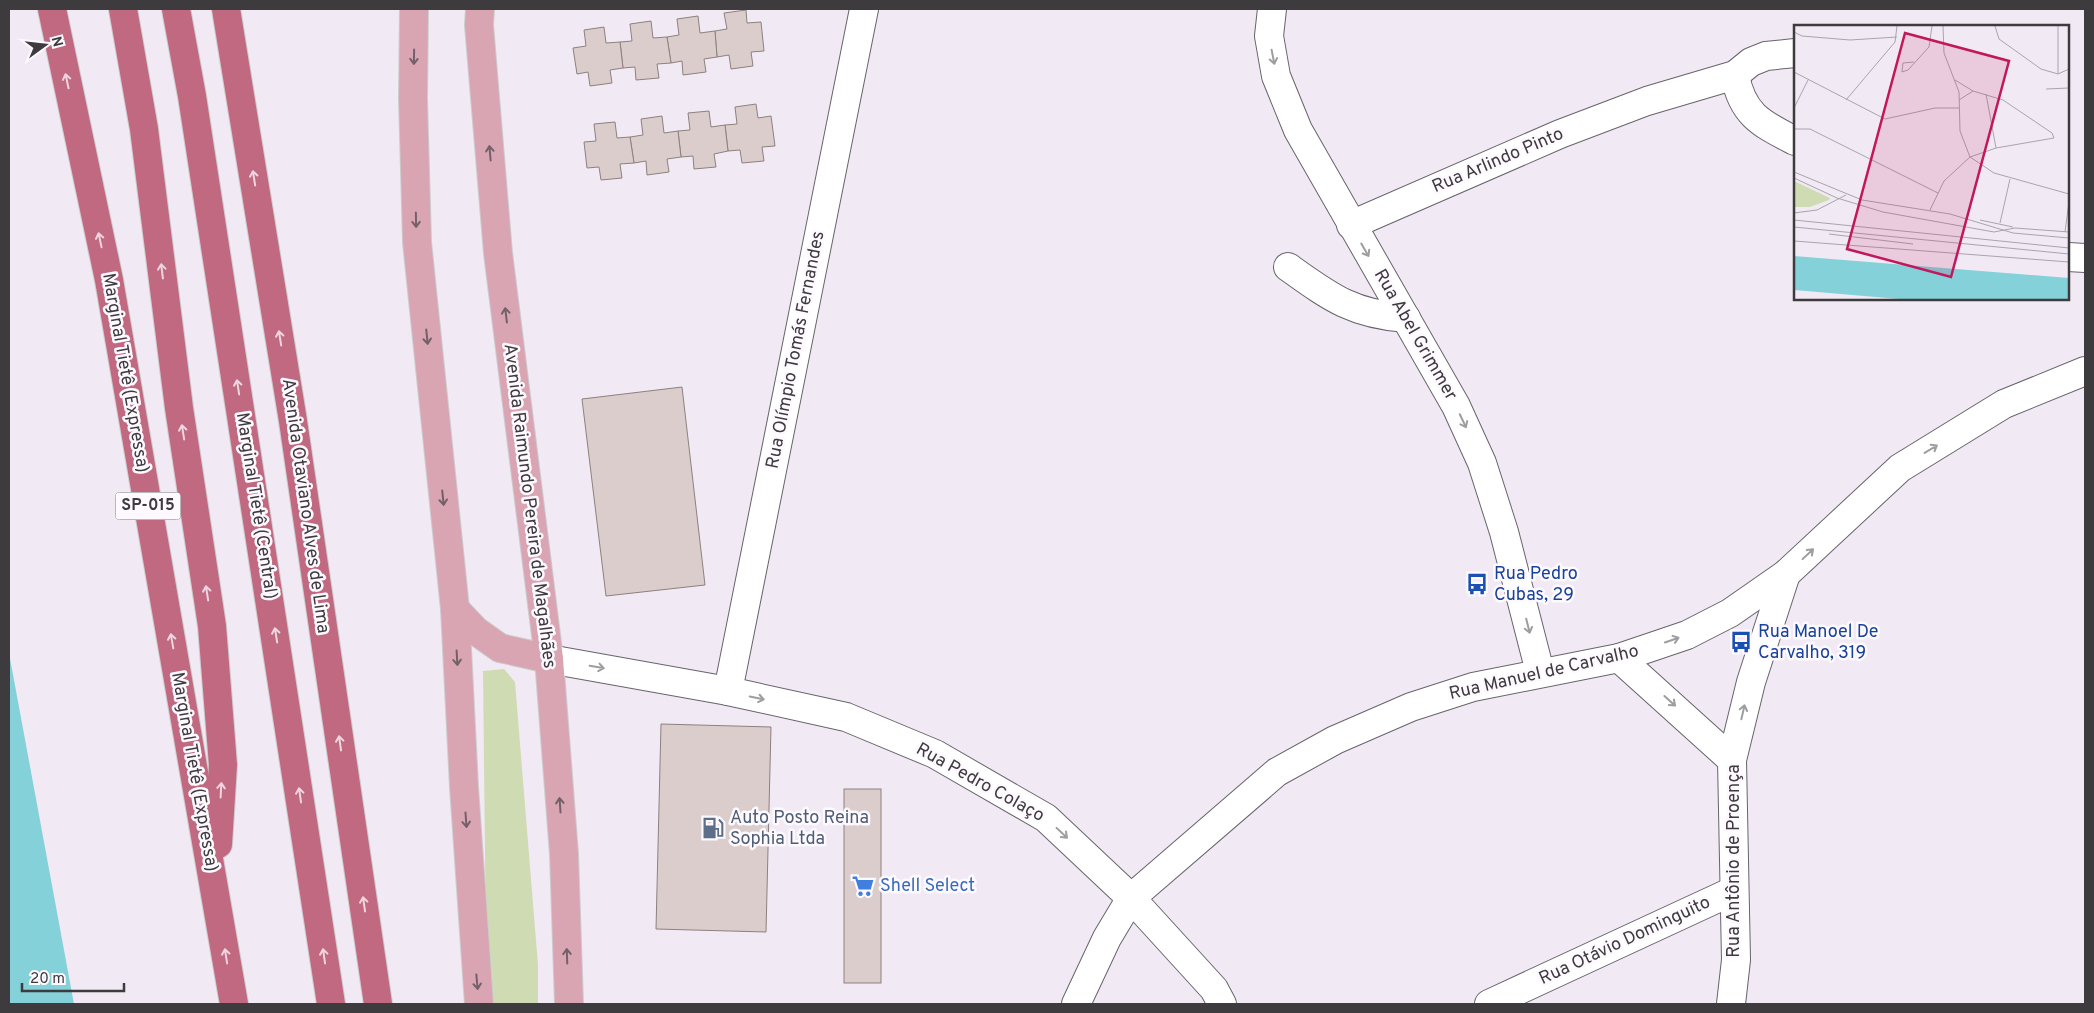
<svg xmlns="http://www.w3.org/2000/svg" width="2094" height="1013" font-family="Overpass,sans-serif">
<rect width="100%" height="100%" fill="#f1eaf5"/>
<path fill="#cfdcb3" d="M504 669 515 682 538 965V1004H490L486 944 483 671Z"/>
<path fill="#85d1d9" d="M9 653 74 1004H9Z"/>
<g fill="#dbcdcb" stroke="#8d817f">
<path d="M746 10 747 23 761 22 764 51 751 52 753 66 731 69 729 55 717 57 715 31 727 29 724 13Z"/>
<path d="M698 16 700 33 715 31 717 57 704 59 706 72 683 75 682 61 671 63 667 37 679 35 677 19Z"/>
<path d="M651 21 653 38 667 37 671 63 657 64 659 78 636 80 635 67 623 68 620 42 632 41 630 24Z"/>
<path d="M604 27 606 43 620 42 623 68 610 70 612 83 590 86 588 72 577 74 573 48 586 46 584 30Z"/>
<path d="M756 104 758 118 771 116 775 146 762 147 764 161 742 163 740 150 728 151 725 125 737 124 735 107Z"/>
<path d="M709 111 711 127 725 125 728 151 714 154 716 167 694 169 693 156 681 157 678 131 690 130 688 113Z"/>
<path d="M662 116 664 133 678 131 681 157 667 159 669 172 647 175 646 161 634 163 630 137 643 135 641 119Z"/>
<path d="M615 122 617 138 630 137 634 163 620 164 622 178 601 180 599 167 587 168 584 142 596 141 594 124Z"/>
<path d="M682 387 705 585 606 596 582 399Z"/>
<path d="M661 724 771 727 766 932 656 929Z"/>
<rect x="844" y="789" width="37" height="194"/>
</g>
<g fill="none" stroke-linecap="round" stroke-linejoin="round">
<g stroke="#69636c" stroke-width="30">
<g id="minor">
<path d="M1272 9 1269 36 1276 76 1298 130 1456 406 1482 463 1504 532 1540 672"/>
<path d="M1735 75C1742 115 1762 124 1795 141"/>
<path d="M1351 225 1560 134 1647 101 1735 75 1751 62 1766 56 1795 53"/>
<path d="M2068 257 2085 258"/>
<path d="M1288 267C1330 297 1352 314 1406 318"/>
<path d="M1619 658 1732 760"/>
<path d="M549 659 728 691 846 717 935 754 1046 818 1131 898 1214 989 1222 1004"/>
<path d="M728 691 864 9"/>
<path d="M1076 1004 1107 938 1131 898 1277 772 1335 740 1411 707 1473 687 1619 658 1687 635 1730 613 1786 574 1900 468 2004 404 2085 371"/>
<path d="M1489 1004 1733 891"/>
<path d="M1731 1004 1736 960 1732 760 1751 682 1786 574"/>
</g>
</g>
<g stroke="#cdcccd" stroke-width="30">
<g id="major">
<path d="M414 9 413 99 417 242 455 609 464 787 479 1004"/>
<path d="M480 9 479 25 498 253 549 659 564 854 569 1004"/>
<path d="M455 609 476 631 500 648 549 659"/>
</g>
</g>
<g stroke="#cdcccd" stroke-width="30">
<g id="highway">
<path d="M52 9 109 280 234 1004"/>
<path d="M123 9 144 129 179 408 212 626 223 765 218 844"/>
<path d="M176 9 192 96 331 1004"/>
<path d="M226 9 293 421 378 1004"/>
</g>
</g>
<use href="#minor" stroke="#fff" stroke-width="28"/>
<use href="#major" stroke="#d9a5b3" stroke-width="28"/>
<use href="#highway" stroke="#c06980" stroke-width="28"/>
</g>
<defs><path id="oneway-shaft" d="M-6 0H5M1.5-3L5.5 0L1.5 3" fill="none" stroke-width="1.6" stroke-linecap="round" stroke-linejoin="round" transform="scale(1.25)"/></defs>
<g stroke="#746068">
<use href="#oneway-shaft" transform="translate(414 57) rotate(91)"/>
<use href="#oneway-shaft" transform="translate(490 153) rotate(-95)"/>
<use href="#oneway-shaft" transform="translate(416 220) rotate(89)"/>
<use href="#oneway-shaft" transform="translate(506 315) rotate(-97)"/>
<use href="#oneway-shaft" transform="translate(427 337) rotate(84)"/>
<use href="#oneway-shaft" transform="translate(443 498) rotate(84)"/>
<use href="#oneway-shaft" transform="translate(457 658) rotate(87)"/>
<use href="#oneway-shaft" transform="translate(560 805) rotate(-94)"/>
<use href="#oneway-shaft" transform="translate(466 820) rotate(86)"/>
<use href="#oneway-shaft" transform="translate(567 956) rotate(-92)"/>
<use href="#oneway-shaft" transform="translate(477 982) rotate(85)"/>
</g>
<g stroke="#9e9d9f">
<use href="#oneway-shaft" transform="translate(1273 57) rotate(79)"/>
<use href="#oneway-shaft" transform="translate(1365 250) rotate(60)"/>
<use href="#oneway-shaft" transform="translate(1463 421) rotate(65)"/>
<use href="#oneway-shaft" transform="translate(1931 449) rotate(-31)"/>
<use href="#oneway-shaft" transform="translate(1808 554) rotate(-43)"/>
<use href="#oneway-shaft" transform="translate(1528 626) rotate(76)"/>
<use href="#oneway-shaft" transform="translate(1672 640) rotate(-19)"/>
<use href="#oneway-shaft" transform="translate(597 667) rotate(10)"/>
<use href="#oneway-shaft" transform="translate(757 698) rotate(12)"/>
<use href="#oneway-shaft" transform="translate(1670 701) rotate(42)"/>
<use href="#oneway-shaft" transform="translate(1743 712) rotate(-77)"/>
<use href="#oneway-shaft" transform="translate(1062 833) rotate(43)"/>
</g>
<g stroke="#eed5df">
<use href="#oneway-shaft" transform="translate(67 81) rotate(-102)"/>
<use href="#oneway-shaft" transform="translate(254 178) rotate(-99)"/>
<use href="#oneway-shaft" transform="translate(100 240) rotate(-102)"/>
<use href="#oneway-shaft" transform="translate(162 271) rotate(-97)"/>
<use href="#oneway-shaft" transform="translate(280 338) rotate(-99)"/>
<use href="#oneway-shaft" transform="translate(238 387) rotate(-99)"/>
<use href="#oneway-shaft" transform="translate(183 432) rotate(-99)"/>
<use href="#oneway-shaft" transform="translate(207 593) rotate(-99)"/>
<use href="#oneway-shaft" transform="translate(276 635) rotate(-99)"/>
<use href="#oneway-shaft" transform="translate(172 641) rotate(-100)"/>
<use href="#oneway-shaft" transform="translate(340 743) rotate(-98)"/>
<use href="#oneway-shaft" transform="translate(221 790) rotate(-87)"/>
<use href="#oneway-shaft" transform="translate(300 795) rotate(-98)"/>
<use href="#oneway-shaft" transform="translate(364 904) rotate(-98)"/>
<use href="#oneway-shaft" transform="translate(226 956) rotate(-99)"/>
<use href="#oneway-shaft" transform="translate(324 956) rotate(-98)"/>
</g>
<defs>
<g id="bus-bare" transform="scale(1.725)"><path d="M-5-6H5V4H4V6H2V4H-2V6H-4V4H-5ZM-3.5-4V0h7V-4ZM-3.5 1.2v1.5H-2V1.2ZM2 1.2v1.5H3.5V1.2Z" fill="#1a4fb4" stroke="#fdf9ff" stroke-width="2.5" paint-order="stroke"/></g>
<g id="fuel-bare" transform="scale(1.725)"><path d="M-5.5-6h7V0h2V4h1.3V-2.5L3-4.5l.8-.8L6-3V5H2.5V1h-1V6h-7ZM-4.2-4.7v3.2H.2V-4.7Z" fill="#5c6f8a" stroke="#fdf9ff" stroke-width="2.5" paint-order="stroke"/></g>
<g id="supermarket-bare" transform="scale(1.725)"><path d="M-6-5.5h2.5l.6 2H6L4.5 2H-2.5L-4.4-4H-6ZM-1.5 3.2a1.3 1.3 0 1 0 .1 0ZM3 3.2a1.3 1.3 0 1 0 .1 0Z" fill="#3f7fe0" stroke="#fdf9ff" stroke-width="2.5" paint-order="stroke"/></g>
</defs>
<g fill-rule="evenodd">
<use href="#bus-bare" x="1477" y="584"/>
<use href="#bus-bare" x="1741" y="642"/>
<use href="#fuel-bare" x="713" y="828"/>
<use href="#supermarket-bare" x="863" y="886"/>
</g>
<g text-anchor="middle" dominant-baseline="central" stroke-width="5" stroke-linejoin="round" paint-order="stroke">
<rect fill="#fdf9ff" stroke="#777479" stroke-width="1" x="115.5" y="492.5" width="65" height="27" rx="4"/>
<g font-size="16" font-weight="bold" fill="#3e3b3f">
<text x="148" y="506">SP-015</text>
</g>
<g font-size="18" fill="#3e3b3f" stroke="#fdf9ff">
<text transform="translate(1498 161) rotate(-23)">Rua Arlindo Pinto</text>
<text transform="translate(1415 335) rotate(60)">Rua Abel Grimmer</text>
<text transform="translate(796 350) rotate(-79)">Rua Olímpio Tomás Fernandes</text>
<text transform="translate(125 373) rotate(80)">Marginal Tietê (Expressa)</text>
<text transform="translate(256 506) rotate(81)">Marginal Tietê (Central)</text>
<text transform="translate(305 506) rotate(82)">Avenida Otaviano Alves de Lima</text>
<text transform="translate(529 506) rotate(83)">Avenida Raimundo Pereira de Magalhães</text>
<text transform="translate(1544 673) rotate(-13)">Rua Manuel de Carvalho</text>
<text transform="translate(194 772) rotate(80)">Marginal Tietê (Expressa)</text>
<text transform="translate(980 783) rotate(29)">Rua Pedro Colaço</text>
<text transform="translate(1734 861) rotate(-90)">Rua Antônio de Proença</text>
<text transform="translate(1625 941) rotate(-25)">Rua Otávio Dominguito</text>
</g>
<g font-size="18" fill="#164399" stroke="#fdf9ff" text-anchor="start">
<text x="1494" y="574">Rua Pedro<tspan x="1494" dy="21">Cubas, 29</tspan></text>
<text x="1758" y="632">Rua Manoel De<tspan x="1758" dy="21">Carvalho, 319</tspan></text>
</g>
<g font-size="18" fill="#4e5e75" stroke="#fdf9ff" text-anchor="start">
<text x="730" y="818">Auto Posto Reina<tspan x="730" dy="21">Sophia Ltda</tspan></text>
</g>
<g font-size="18" fill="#366cbe" stroke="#fdf9ff" text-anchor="start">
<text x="880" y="886">Shell Select</text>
</g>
</g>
<g transform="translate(1794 25)">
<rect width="275" height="275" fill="#f1eaf5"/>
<path d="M0 156 36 173 35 175 16 182H0Z" fill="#cfdcb3"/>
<path d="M0 231 275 253V274H105L0 265Z" fill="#85d1d9"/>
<path fill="none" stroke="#a9a4ac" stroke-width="1" d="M149 1 150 28 165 67 166 106 176 132 200 148 275 169M201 1 205 14 247 44 264 49 275 44M264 1V49M0 7 8 11 56 15 103 12M120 37 109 38 108 47 114 45 135 22 138 1M0 47 91 94 141 83H165M252 64 275 63M192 69 202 123M52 75 101 17 103 1M165 75 179 66M0 83 14 55M0 104H16L144 168M0 147 68 175 156 189 219 208 275 213M0 153 43 173 89 187 200 207 221 203 275 207M136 185 150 156 176 132 202 123 260 113 258 108 209 75 179 66 161 55M0 188 23 185 52 170M0 195 275 223M186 195 219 202M206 198 216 154M0 202 275 229M271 207 275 177M35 209 119 219M0 216 275 237"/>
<path fill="#c2185b" fill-opacity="0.15" stroke="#c2185b" stroke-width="2.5" d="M111 8 215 36 157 252 53 224Z"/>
<rect width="275" height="275" fill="none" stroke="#3e3b3f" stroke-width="2.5"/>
</g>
<rect width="2094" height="1013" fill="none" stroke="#3e3b3f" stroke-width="20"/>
<g transform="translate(45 45) rotate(75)" stroke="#fdf9ff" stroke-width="4" paint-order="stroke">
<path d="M0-4L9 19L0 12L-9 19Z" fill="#3e3b3f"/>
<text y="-8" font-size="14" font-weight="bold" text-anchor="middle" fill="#3e3b3f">N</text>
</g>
<path d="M22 983v8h102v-8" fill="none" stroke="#3e3b3f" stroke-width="2.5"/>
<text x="30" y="983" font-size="15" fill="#3e3b3f" stroke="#fdf9ff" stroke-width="4" paint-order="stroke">20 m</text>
</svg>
